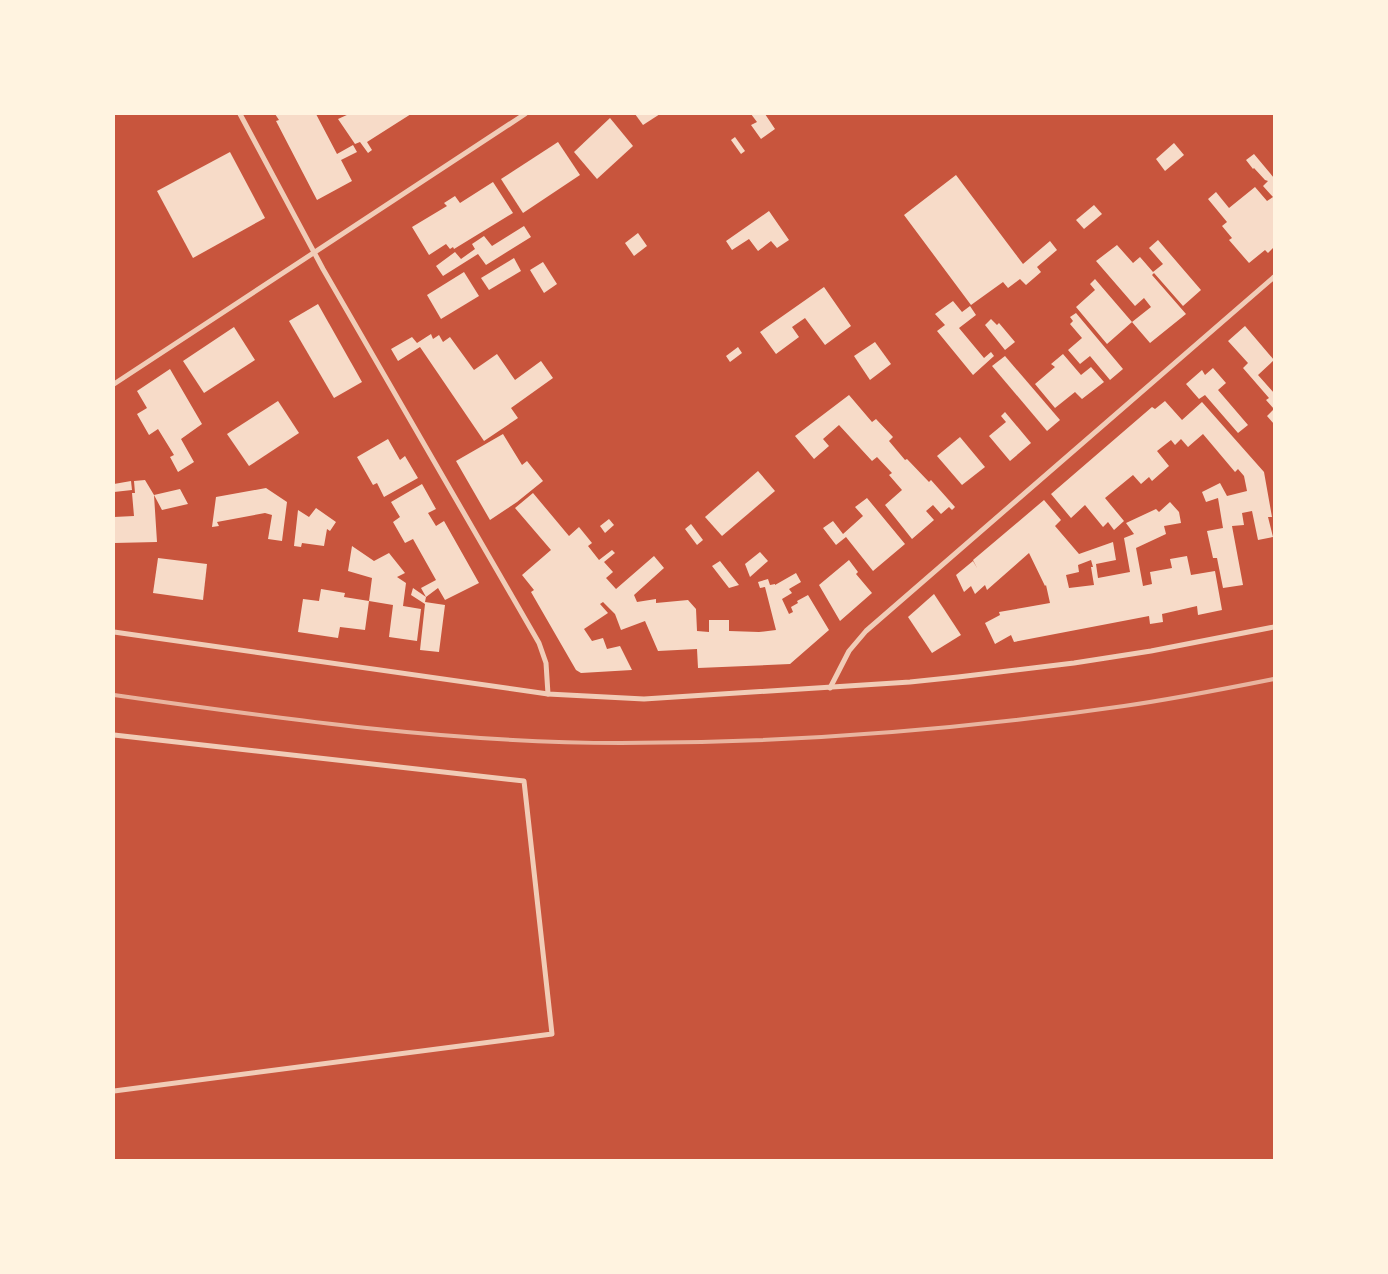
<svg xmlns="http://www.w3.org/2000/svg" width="1388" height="1274" font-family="'Open Sans',sans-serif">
<rect width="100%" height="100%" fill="#c8553d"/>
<g fill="#f7dbc8" fill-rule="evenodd">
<path d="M275 114H316L337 154 353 145 357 152 341 160 352 181 317 200 276 121 279 120Z"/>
<path d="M349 114H411L367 142 372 150 368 153 360 142 355 144 338 119Z"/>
<path d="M635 114H660L643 125Z"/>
<path d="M751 114H765L775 129 761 139 751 125 757 122Z"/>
<path d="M610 118 633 146 597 179 574 152Z"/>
<path d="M735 137 745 151 741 154 731 140Z"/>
<path d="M558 142 580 175 523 213 501 179Z"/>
<path d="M1174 143 1184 155 1165 171 1156 159Z"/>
<path d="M230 152 265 218 193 258 157 191Z"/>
<path d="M1254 154 1274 178V247L1268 253 1265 250 1249 263 1229 240 1232 238 1222 226 1227 222 1208 199 1216 192 1229 208 1255 187 1267 201 1273 197 1263 186 1268 181 1265 180 1254 168 1253 169 1246 160Z"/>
<path d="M956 175 1023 264 1050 241 1057 250 1037 267 1041 272 1026 285 1020 279 1008 288 1003 282 971 305 904 215Z"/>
<path d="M493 182 513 213 454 249 453 247 450 249 446 244 429 255 412 227 447 206 444 203 455 196 460 203Z"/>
<path d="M1094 205 1102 214 1084 229 1076 220Z"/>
<path d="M769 211 789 240 777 248 771 241 758 251 749 239 732 250 726 241Z"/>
<path d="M524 226 531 237 486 265 478 254 443 276 436 266 455 252 461 259 475 249 472 244 484 236 492 246Z"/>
<path d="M638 233 647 246 634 256 625 243Z"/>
<path d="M1158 240 1201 290 1183 306 1154 273 1152 275 1186 314 1150 343 1132 322 1107 344 1076 307 1095 290 1090 284 1095 279 1132 322 1151 307 1144 298 1135 306 1096 261 1117 245 1133 263 1140 257 1153 272 1163 264 1149 248Z"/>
<path d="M514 258 521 271 489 290 481 278Z"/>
<path d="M543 262 557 284 544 293 530 270Z"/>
<path d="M464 272 479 296 441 319 427 295Z"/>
<path d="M824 287 851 326 825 345 805 318 792 327 799 337 776 354 760 332Z"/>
<path d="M953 301 962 312 970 306 976 315 959 328 984 358 991 352 994 356 973 375 937 331 945 325 935 314Z"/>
<path d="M318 304 362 382 334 398 289 321Z"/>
<path d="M1076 313 1123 369 1110 380 1090 356 1080 364 1068 350 1082 338 1070 324 1073 321 1070 317Z"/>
<path d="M991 319 997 325 999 323 1015 342 1005 350 985 325Z"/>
<path d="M1245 326 1274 360 1258 375 1274 393V424L1267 416 1274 409 1266 400 1269 398 1243 368 1248 363 1228 341Z"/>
<path d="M234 327 255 360 204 393 183 361Z"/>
<path d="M431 334 433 339 439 335 443 342 450 337 474 370 497 354 515 380 541 361 553 378 511 408 518 418 484 441 420 347 398 361 391 349 412 337 417 343Z"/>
<path d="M875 342 891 364 870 380 854 356Z"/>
<path d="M738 347 742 353 730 362 726 356Z"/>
<path d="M1063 354 1081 375 1091 367 1104 382 1082 399 1075 392 1055 408 1035 384 1055 367 1051 364Z"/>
<path d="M1005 356 1060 420 1047 431 992 366Z"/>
<path d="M1213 368 1226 383 1218 390 1248 425 1238 433 1205 395 1199 399 1186 384 1202 370 1205 375Z"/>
<path d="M170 369 202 424 181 439 194 462 178 472 170 457 174 455 158 429 149 435 137 414 147 408 137 391Z"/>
<path d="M849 395 872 422 876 419 893 437 889 441 905 460 907 459 929 482 931 480 955 507 952 510 949 507 941 514 933 505 926 511 934 520 912 539 885 505 902 490 889 475 892 473 877 457 872 461 839 425 823 439 829 446 814 459 795 436Z"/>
<path d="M278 401 299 433 249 466 227 434Z"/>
<path d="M1165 401 1182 420 1202 402 1264 472 1272 517H1268L1273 537 1258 540 1252 511 1242 513 1244 525 1232 526 1243 585 1223 588 1217 558H1213L1207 531 1223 528 1218 498 1206 502 1202 492 1220 483 1227 496 1247 491 1244 476 1238 469 1235 472 1203 434 1188 447 1181 439 1175 445 1171 440 1157 451 1169 466 1152 481 1149 477 1141 484 1133 475 1105 498 1124 521 1114 530 1108 522 1103 527 1085 505 1071 518 1051 494 1152 407 1155 409Z"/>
<path d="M1005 412 1031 443 1010 461 989 436 1006 422 1001 416Z"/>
<path d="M503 434 522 465 527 461 543 481 517 502 490 520 456 461Z"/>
<path d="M960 437 985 467 962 485 937 456Z"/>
<path d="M388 439 400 460 405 456 418 478 384 497 377 483 373 485 357 457Z"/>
<path d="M758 471 775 491 722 536 705 517Z"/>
<path d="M145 480 154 495 180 489 188 504 162 510 154 495 157 542 114 543V517L134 516 132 493H135L134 481Z"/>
<path d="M131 481 132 490 114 492V484Z"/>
<path d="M422 484 436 509 428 513 436 526 444 521 479 583 445 600 438 588 426 597 425 602 445 605 439 652 420 650 425 604 411 595 413 588 426 597 421 588 436 580 413 539 405 543 393 522 400 517 391 502Z"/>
<path d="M266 488 287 502 282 541 268 539 272 515 265 513 217 522 219 526 212 527 216 497Z"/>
<path d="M533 493 569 536 579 527 592 543 588 546 599 560 612 550 615 553 604 562 613 572 606 578 616 589 654 556 664 568 634 595 637 602 656 599V603L688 600 696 609 697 631 709 632V620H729V631L759 632 776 630 765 587 760 588 758 582 768 579 770 585 775 584V585L796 573 801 582 789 589 792 593 782 599 789 614 793 612 791 607 798 603 797 601 808 595 829 630 790 664 698 668 697 649 658 651 645 621 621 630 615 614 603 602 600 604 608 613 584 629 592 641 603 638 607 649 620 646 632 670 581 673 576 670 531 592 534 590 522 575 551 550 515 508Z"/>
<path d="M867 498 905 544 873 571 846 537 836 545 823 528 833 521 843 534 863 516 855 507Z"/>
<path d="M1044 500 1061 520 1055 526 1079 554 1113 542 1116 560 1096 564 1098 578 1130 572 1124 538 1134 534 1126 523 1156 509 1159 512 1170 502 1179 512 1181 523 1164 526 1166 534 1136 548 1143 586 1152 584 1150 572 1172 568 1170 559 1187 556 1191 575 1215 571 1222 610 1198 615 1197 606 1162 614 1163 622 1150 624 1149 616 1014 642 1011 635 995 644 985 623 1000 615 999 612 1050 603 1046 585 1045 586 1029 553 987 590 985 585 975 594 971 586 964 592 956 575 973 561 977 568 973 560ZM1091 560 1093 567H1091L1094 585 1069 588 1066 575 1079 572 1078 565Z"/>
<path d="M316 508 336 522 330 531 327 529 324 546 302 543 301 547 294 546 298 510 309 517Z"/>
<path d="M609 519 614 525 605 533 600 526Z"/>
<path d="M691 524 703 540 697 545 685 529Z"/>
<path d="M352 546 374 561 389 553 405 573 397 577 406 583 403 606 421 609 417 641 389 637 393 605 369 601 372 578 348 571Z"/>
<path d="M760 552 768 561 750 577 745 564Z"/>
<path d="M158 558 207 564 203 600 153 593Z"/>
<path d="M849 560 858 572 856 574 872 593 840 621 819 585Z"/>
<path d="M720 561 731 575 739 585 729 588 712 566Z"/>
<path d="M321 589 345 593 344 597 369 601 365 630 340 627 338 638 298 632 303 599 319 601Z"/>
<path d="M934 594 961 635 932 653 908 617Z"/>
</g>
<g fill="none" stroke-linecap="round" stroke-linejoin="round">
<g stroke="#f1ccb7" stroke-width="5">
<path d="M240 114 323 269 539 643 546 663 548 694"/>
<path d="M114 384 525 114"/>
<path d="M114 632 548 694 644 699 910 682 958 677 1074 663 1151 651 1274 627"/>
<path d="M830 688 849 651 866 631 1274 277"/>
<path d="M114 735 524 781 552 1034 114 1091"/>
</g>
<path stroke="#e9b49f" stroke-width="4" d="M114 695C282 719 451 743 621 743 789 743 958 730 1124 706 1174 699 1224 689 1274 679"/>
</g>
<rect width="1388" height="1274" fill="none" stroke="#fff3e0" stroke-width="230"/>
</svg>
